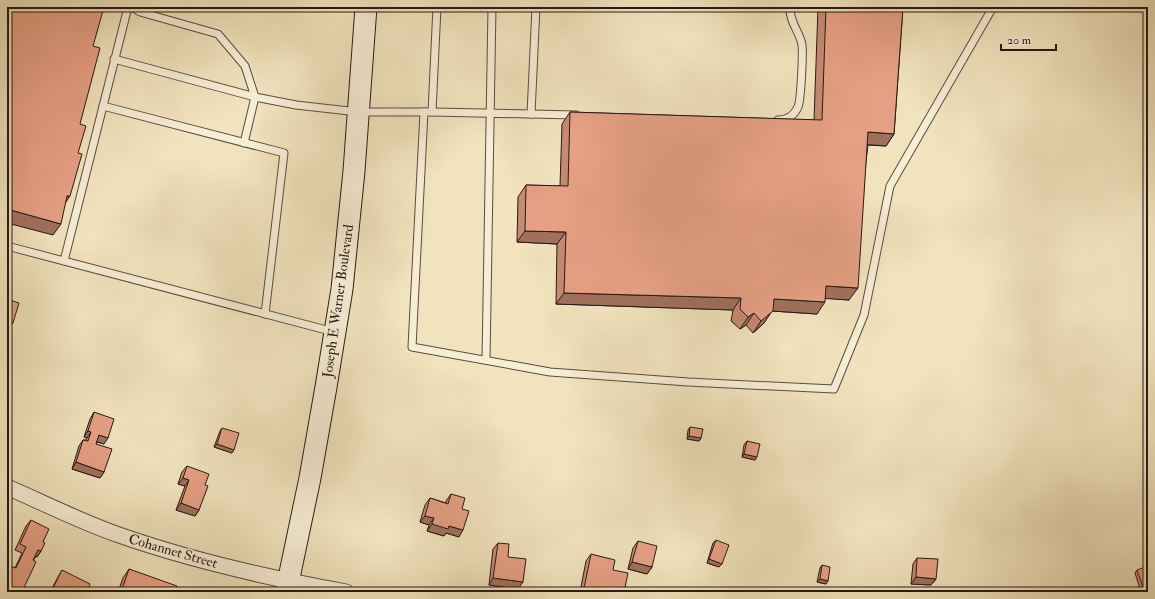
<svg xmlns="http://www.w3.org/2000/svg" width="1155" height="599" font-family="'IM FELL Double Pica',serif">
<rect width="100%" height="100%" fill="#f1e3be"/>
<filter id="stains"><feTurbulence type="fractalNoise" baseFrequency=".005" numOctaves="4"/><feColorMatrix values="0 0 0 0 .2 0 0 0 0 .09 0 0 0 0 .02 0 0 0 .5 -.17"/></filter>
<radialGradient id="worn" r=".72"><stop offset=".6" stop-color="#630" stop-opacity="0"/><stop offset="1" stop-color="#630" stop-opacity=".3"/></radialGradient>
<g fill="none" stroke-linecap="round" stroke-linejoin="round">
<g stroke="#5a4c3e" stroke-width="9">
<g id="service">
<path d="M132 7 140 12 218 34 245 66 255 97 244 143"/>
<path d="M114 59 255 97 296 105 358 112H432L576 115"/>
<path d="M103 106 284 153 265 314"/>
<path d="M424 112 412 347 550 372 688 382 834 389 864 315 890 186 993 7"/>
<path d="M432 112 437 7"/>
<path d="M531 114 536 7"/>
<path d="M778 120C787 120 794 116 798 107 801 100 803 54 802 45 800 32 789 22 790 7"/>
<path d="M7 246 334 332"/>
<path d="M64 261 128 7"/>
<path d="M486 360 492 7"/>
</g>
</g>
<g stroke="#5a4c3e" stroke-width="17">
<path id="minor" d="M7 487C44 503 81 522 119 535 193 561 269 578 346 592"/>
</g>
<g stroke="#271914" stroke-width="23">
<path id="secondary" d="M286 592 310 478 326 387 342 289 354 171 366 7"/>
</g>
<use href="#service" stroke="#f6edd5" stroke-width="7"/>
<use href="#minor" stroke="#f6edd5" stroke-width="15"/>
<use href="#secondary" stroke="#f6edd5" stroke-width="21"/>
</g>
<g fill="#c68a72" stroke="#271914">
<path d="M818 7H903L894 134 886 146 868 145 849 300 825 298 817 314 772 311 764 323 753 333 746 325 740 329 731 321 733 310 556 304 557 244 517 242 518 197 526 185 560 186 562 124 570 112 814 120Z"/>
<path d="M94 412 104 444 97 442 96 444 104 472 100 478 72 469 79 446 83 440H86L87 438 84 437 90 419Z"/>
<path d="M690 427 701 438 699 441 687 439 688 430Z"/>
<path d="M222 428 232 453 214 447 220 431Z"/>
<path d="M747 441 755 460 742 457 744 445Z"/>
<path d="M187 466 205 485 199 510 195 516 176 510 185 486 178 484 182 472Z"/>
<path d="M451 494 462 509 459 537 446 533 444 536 427 531 429 525 420 522 425 505 430 498 446 503V501Z"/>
<path d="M31 520 43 542 41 551 37 557H35L22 592 15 568 22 553 15 550 26 526Z"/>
<path d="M716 540 722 564 719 567 707 563 713 543Z"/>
<path d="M638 541 652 567 647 574 628 569 633 548Z"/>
<path d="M498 543 508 557 518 589 489 585 493 549Z"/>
<path d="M591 554 624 592H580L586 561Z"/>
<path d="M917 558 936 579 931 585 911 584 913 564Z"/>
<path d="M822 565 826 584 817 582 820 568Z"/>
<path d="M129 569 175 592H118L123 578Z"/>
<path d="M62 570 86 592H50L58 577Z"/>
<path d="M1137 570 1148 591 1146 592H1141L1135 573Z"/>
</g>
<g fill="#a1705d" stroke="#271914">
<path d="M868 132 894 134 886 146 860 144Z"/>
<path d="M67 196H70L62 208Z"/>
<path d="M7 209 61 224 53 235 7 223Z"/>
<path d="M525 231 566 232 557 244 517 242Z"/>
<path d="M826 286 858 288 849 300 818 298Z"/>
<path d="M564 293 741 298 733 310 556 304Z"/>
<path d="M774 299 825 302 817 314 772 311 764 323 753 333 761 321Z"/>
<path d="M754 313 746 325 740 329 748 317Z"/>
<path d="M7 321 13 323 8 329H7Z"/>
<path d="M88 431 91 432 87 438 84 437Z"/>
<path d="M99 435 108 438 104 444 95 441Z"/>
<path d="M689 436 701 438 699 441 687 439Z"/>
<path d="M217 444 234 450 232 453 214 447Z"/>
<path d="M744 454 757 457 755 460 742 457Z"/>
<path d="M76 462 104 472 100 478 72 469Z"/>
<path d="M183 478 189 480 185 486 178 484Z"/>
<path d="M181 503 199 510 195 516 176 510Z"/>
<path d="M425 516 434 518 429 525 420 522Z"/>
<path d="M432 524 449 526 463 530 459 537 446 533 444 536 427 531Z"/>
<path d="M38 550 41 551 37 557 34 556Z"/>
<path d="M709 559 722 564 719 567 707 563Z"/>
<path d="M632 562 652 567 647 574 628 569Z"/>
<path d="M916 577 936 579 931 585 911 584Z"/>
<path d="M493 578 523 582 518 589 489 585Z"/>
<path d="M820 579 828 581 826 584 817 582Z"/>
<path d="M584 588 602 592H581Z"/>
<path d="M1148 589V591L1146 592H1142L1144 590Z"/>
</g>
<g fill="#e6a085" stroke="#271914">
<path d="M7 7H104L93 46 100 48 80 124 86 126 78 153 82 154 70 196H67L61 224 7 209Z"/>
<path d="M826 7H903L894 134 868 132 858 288 826 286 825 302 774 299 773 311 761 321 754 313 748 317 740 309 741 298 564 293 566 232 525 231 526 185 568 186 570 112 822 120Z"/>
<path d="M7 299 19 303 13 323 7 321Z"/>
<path d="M94 412 114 419 108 438 99 435 96 444 112 449 104 472 76 462 83 440 88 441 91 432 88 431Z"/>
<path d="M690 427 703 429 701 438 689 436Z"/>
<path d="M222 428 239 433 234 450 217 444Z"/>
<path d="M747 441 760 444 757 457 744 454Z"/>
<path d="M187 466 209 474 205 485 208 486 199 510 181 503 189 480 183 478Z"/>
<path d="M451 494 465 498 462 509 469 511 463 530 449 526 448 529 432 524 434 518 425 516 430 498 448 504Z"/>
<path d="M31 520 49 529 43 542 45 543 41 551 38 550 33 560 36 562 22 592H7V572L10 566 16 568 26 547 20 544Z"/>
<path d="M716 540 729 545 722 564 709 559Z"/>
<path d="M638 541 657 546 652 567 632 562Z"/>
<path d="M498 543 509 544 508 557 526 559 523 582 493 578Z"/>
<path d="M591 554 615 560 613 570 628 573 624 592H602L584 588Z"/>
<path d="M917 558 938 559 936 579 916 577Z"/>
<path d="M822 565 830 567 828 581 820 579Z"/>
<path d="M1148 566V589L1144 590 1137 570Z"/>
<path d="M129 569 177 586 175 592H121Z"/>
<path d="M62 570 90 584 86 592H51Z"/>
</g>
<g text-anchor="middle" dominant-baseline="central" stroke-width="3" stroke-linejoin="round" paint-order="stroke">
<g font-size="14" fill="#271914" stroke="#f6edd5">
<text transform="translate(338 301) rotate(-82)">Joseph E Warner Boulevard</text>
<text transform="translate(173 551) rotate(16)">Cohannet Street</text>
</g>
</g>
<rect width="1155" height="599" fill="none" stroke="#f1e3be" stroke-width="24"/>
<rect x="8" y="8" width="1139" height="583" fill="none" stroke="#271914" stroke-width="2"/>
<rect x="12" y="12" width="1131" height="575" fill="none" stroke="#271914"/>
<path d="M1001 44v6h55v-6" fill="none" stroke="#271914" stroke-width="2"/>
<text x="1007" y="44" font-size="12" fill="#271914" stroke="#f6edd5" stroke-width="3" paint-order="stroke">20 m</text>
<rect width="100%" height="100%" filter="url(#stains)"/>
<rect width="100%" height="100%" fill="url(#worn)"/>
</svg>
